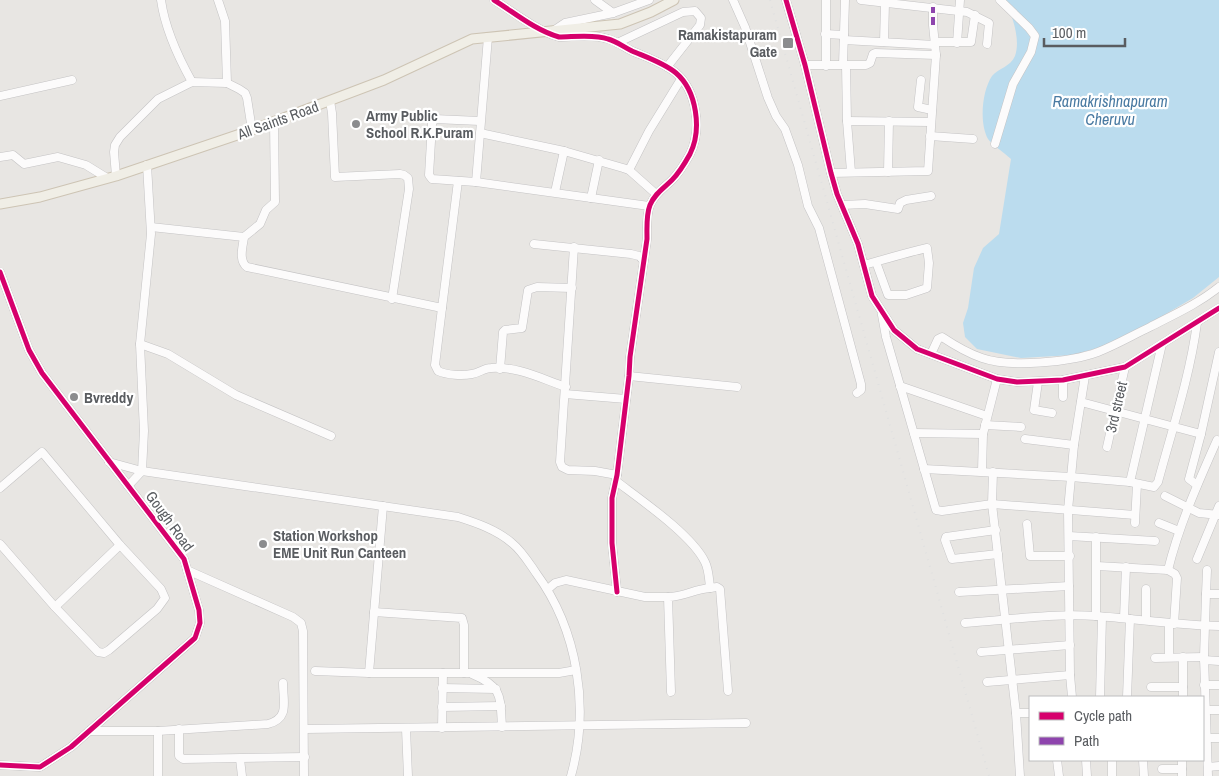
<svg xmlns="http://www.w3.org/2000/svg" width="1219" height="776" font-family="'Archivo Narrow',sans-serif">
<rect width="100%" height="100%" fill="#e8e6e3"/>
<path fill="#bbdcee" d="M1005 0H1219V277L1193 298 1118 342 1073 355 1021 358 977 349 965 337 963 323 968 308 974 268 983 248 999 234 1011 159C1006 154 991 144 988 139 979 123 982 91 992 76 999 68 1010 67 1015 56 1021 39 1012 15 1005 0Z"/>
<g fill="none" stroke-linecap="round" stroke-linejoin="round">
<g stroke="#c4c3c4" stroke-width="9">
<g id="minor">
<path d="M161 0C165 29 178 57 192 82"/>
<path d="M218 0 225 21 227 83"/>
<path d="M494 0C515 13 535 30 559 37 573 37 595 34 608 39 616 41 624 47 632 51 646 57 664 63 676 73 697 91 702 130 690 154 685 163 679 173 672 180 664 188 655 193 650 205 646 215 647 228 647 239L630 357 629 376 617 475 612 498V543L617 592"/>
<path d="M595 0 613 13"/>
<path d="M733 0 745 27 768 98 776 116 785 129 798 165 808 206 819 228 861 384V390L857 393"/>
<path d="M786 0 805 65 831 173 837 194 858 244 872 296 894 330 917 349 997 379 1017 382 1063 380 1125 367 1219 308"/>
<path d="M861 0 967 12 989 23 987 44"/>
<path d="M553 31 565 23 613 13 649 0"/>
<path d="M825 34 844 35"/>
<path d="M844 40 935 45"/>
<path d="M884 42 885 3"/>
<path d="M935 42H971L975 15"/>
<path d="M617 43 683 12 695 11 701 18 700 25 667 67"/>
<path d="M957 43 960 0"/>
<path d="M805 65H866L870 63 873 54 875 53 936 55"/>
<path d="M843 65 845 0"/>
<path d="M846 65 847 121 851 172"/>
<path d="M826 66V0"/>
<path d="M921 80 918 107 932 110"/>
<path d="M0 96 72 80"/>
<path d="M330 101 332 113 335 177 400 174 404 175 408 178 409 189 392 299"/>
<path d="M480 121 434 119 432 124 429 175 432 179 476 182 649 206"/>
<path d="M847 121 930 122"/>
<path d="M480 133 564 151 623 168 629 170 656 194"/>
<path d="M930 136 973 139"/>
<path d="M995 144 1013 84 1031 52 1035 36 1029 28 1000 0"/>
<path d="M0 157 13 155 24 164 58 157 86 165 107 178"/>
<path d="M629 170 649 131 681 79"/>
<path d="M888 172 889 121"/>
<path d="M831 173 928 171 936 55 933 25V7"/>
<path d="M116 176 114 152 115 145 120 137 158 99 192 82 227 83 239 89 245 93 247 98 252 130"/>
<path d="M476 182 488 37"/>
<path d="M555 192 564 151"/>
<path d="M591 198 599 160"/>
<path d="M842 205 865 204 898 209 900 203 906 200 931 196"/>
<path d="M151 227 244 237 260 224 266 210 275 202 274 122"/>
<path d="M244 237C243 246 238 260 247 267L442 308 458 181"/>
<path d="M534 244 631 254 639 256 644 261"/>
<path d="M574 247 560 462 562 467 568 470 595 471 617 475"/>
<path d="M864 265C885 259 906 253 927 248L929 263 927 288 906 295H888L876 262"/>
<path d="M0 272 29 350 42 373 184 559 199 610 200 623 195 638 71 747 40 767 0 765"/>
<path d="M442 308 435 365 438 371C447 375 462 376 472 374 479 373 484 368 491 368 517 366 542 379 566 387"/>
<path d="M882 315 886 337 936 510 942 511 992 504 1135 515"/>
<path d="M140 344 168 354 236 395 331 436"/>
<path d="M931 354 938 339 942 337C954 345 967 353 982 358 1010 368 1071 362 1098 352 1116 345 1133 335 1150 327 1173 315 1198 304 1219 287"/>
<path d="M500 369 503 332 505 330 522 328 528 290 537 287 572 288"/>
<path d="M629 376 737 387"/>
<path d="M1038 382 1034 410 1052 413"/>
<path d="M900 386 987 416"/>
<path d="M565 394 626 399"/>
<path d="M1063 397V380"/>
<path d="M1081 402 1201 434"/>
<path d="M985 425 1021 427"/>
<path d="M914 433 983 434"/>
<path d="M1025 439 1074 445"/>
<path d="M1107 447 1125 367"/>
<path d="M109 462 142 471 458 517C477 523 497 530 512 543 522 551 529 563 536 573 578 630 590 708 571 776"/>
<path d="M924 469 1071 477 1130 482 1154 487 1158 482C1172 430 1190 376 1197 323"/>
<path d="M982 471 983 434 997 379"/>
<path d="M993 472 992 504 1016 713 1020 776"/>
<path d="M616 481C641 500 692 535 705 562 709 570 709 579 710 588L717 587 720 589 728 691"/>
<path d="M1130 482 1162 344"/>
<path d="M1197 485 1189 479 1201 434 1219 352"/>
<path d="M128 486 142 471 144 431 140 344 151 234 147 165"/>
<path d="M0 488 42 452 120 545 161 589 165 598 157 609 109 650 104 653 98 652 55 607 0 544"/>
<path d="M1165 496 1199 513 1219 515"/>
<path d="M383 506 369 673H559L576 670"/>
<path d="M1135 523 1137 484"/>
<path d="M1159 523 1179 531"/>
<path d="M1027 524 1030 556H1070"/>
<path d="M996 530 946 537 945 540 952 559 998 554"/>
<path d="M1069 536 1155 541"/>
<path d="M1197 559 1219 506"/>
<path d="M1097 566 1168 570 1175 574 1177 578 1174 624"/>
<path d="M187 570 293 617 301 623 303 631 304 776"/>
<path d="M1168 570C1179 525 1198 483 1217 440"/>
<path d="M548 589 555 583 566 580 645 597H668"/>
<path d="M1146 589V620"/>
<path d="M959 592 1069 586"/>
<path d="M1206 594 1207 570"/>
<path d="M55 607 120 545"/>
<path d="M374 612 462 618 464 625V673"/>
<path d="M1096 616V537"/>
<path d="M1124 618 1126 567"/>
<path d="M965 623C1007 620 1054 613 1096 616 1137 619 1178 625 1219 626"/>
<path d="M981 652 1070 645"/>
<path d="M1169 657V623"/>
<path d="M1155 658 1204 657"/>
<path d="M1204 660 1219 661"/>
<path d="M315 671 369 673"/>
<path d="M472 674C503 687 500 696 502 727"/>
<path d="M987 682 1070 675"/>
<path d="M1204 685H1219"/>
<path d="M1151 687H1183"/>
<path d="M442 688 496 689"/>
<path d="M671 692 668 597C683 597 695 589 710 588"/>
<path d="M1072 697 1070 675 1068 510 1074 445 1085 376"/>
<path d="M1100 697 1102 617"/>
<path d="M1127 697 1130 619"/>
<path d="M1183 697V657"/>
<path d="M442 707 501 706"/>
<path d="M1206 710H1219"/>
<path d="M1016 713H1030"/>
<path d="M442 728 443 673"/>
<path d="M179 729V756L183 759 305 757"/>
<path d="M305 729 746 723"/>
<path d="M406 729 408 776"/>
<path d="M89 731H158L268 724C290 718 283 702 283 683"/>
<path d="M158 731V776"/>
<path d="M1208 738H1219"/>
<path d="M240 759 242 776"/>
<path d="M1057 760 1059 776"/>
<path d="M1086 760 1087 776"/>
<path d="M1112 760V776"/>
<path d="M1143 760 1144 776"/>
<path d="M1208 767 1219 766"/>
<path d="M1162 769H1182"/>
<path d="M1182 776V760"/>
<path d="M1208 776 1204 657 1206 594H1219"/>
</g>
</g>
<g stroke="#cdc4b4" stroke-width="11">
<path id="major" d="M0 204 40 197 116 176 252 130 384 80 472 39 620 24 651 12 674 0"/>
</g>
<use href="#minor" stroke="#fcfbfb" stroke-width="8"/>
<use href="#major" stroke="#f0eee6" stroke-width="9"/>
<path stroke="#e0e0e0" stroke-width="2" stroke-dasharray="1 6" stroke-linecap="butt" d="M770 0 989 776"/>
<path stroke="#8e44ad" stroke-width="4" stroke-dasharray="8 4" stroke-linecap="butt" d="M933 25V7"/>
<g stroke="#fff" stroke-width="8">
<g id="cycleway">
<path d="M494 0C515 13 535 30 559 37 573 37 595 34 608 39 616 41 624 47 632 51 646 57 664 63 676 73 697 91 702 130 690 154 685 163 679 173 672 180 664 188 655 193 650 205 646 215 647 228 647 239L630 357 629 376 617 475 612 498V543L617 592"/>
<path d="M786 0 805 65 831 173 837 194 858 244 872 296 894 330 917 349 997 379 1017 382 1063 380 1125 367 1219 308"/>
<path d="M0 272 29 350 42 373 184 559 199 610 200 623 195 638 71 747 40 767 0 765"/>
</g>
</g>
<use href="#cycleway" stroke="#d6006c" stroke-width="5"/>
</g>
<g fill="#8b8c8e" stroke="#fff" stroke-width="2">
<rect x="782" y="37" width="12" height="12" rx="2.5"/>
<circle cx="356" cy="124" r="5"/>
<circle cx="74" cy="397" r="5"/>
<circle cx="263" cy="544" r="5"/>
</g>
<g text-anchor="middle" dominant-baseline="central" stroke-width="4.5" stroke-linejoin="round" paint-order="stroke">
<g font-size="15" font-weight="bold" fill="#595c60" stroke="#fff" text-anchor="start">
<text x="777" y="34" text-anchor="end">Ramakistapuram<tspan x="777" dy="17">Gate</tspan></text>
<text x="366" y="115">Army Public<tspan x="366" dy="17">School R.K.Puram</tspan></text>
<text x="84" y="397">Bvreddy</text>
<text x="273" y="535">Station Workshop<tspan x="273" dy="17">EME Unit Run Canteen</tspan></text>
</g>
<g font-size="15" fill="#595c60" stroke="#fff">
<text transform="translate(278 120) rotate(-20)">All Saints Road</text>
<text transform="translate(1116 407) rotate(-77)">3rd street</text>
<text transform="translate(170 521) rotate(54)">Gough Road</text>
</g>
<g font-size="16" font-style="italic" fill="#497aa2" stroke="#fff">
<text x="1110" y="101">Ramakrishnapuram<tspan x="1110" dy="18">Cheruvu</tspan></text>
</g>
</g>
<rect x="1029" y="696" width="175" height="65" fill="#ffffff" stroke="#bdbebf"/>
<rect x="1039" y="712" width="25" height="8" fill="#d6006c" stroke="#bdbebf"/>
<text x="1074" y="721" font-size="15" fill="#595c60">Cycle path</text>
<rect x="1039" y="737" width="25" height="8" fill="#8e44ad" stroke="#bdbebf"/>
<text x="1074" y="746" font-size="15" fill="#595c60">Path</text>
<path d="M1044 38v8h81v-8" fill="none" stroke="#595c60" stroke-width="2.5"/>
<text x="1052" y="38" font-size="15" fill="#595c60" stroke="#ffffff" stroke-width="4" paint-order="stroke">100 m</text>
</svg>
